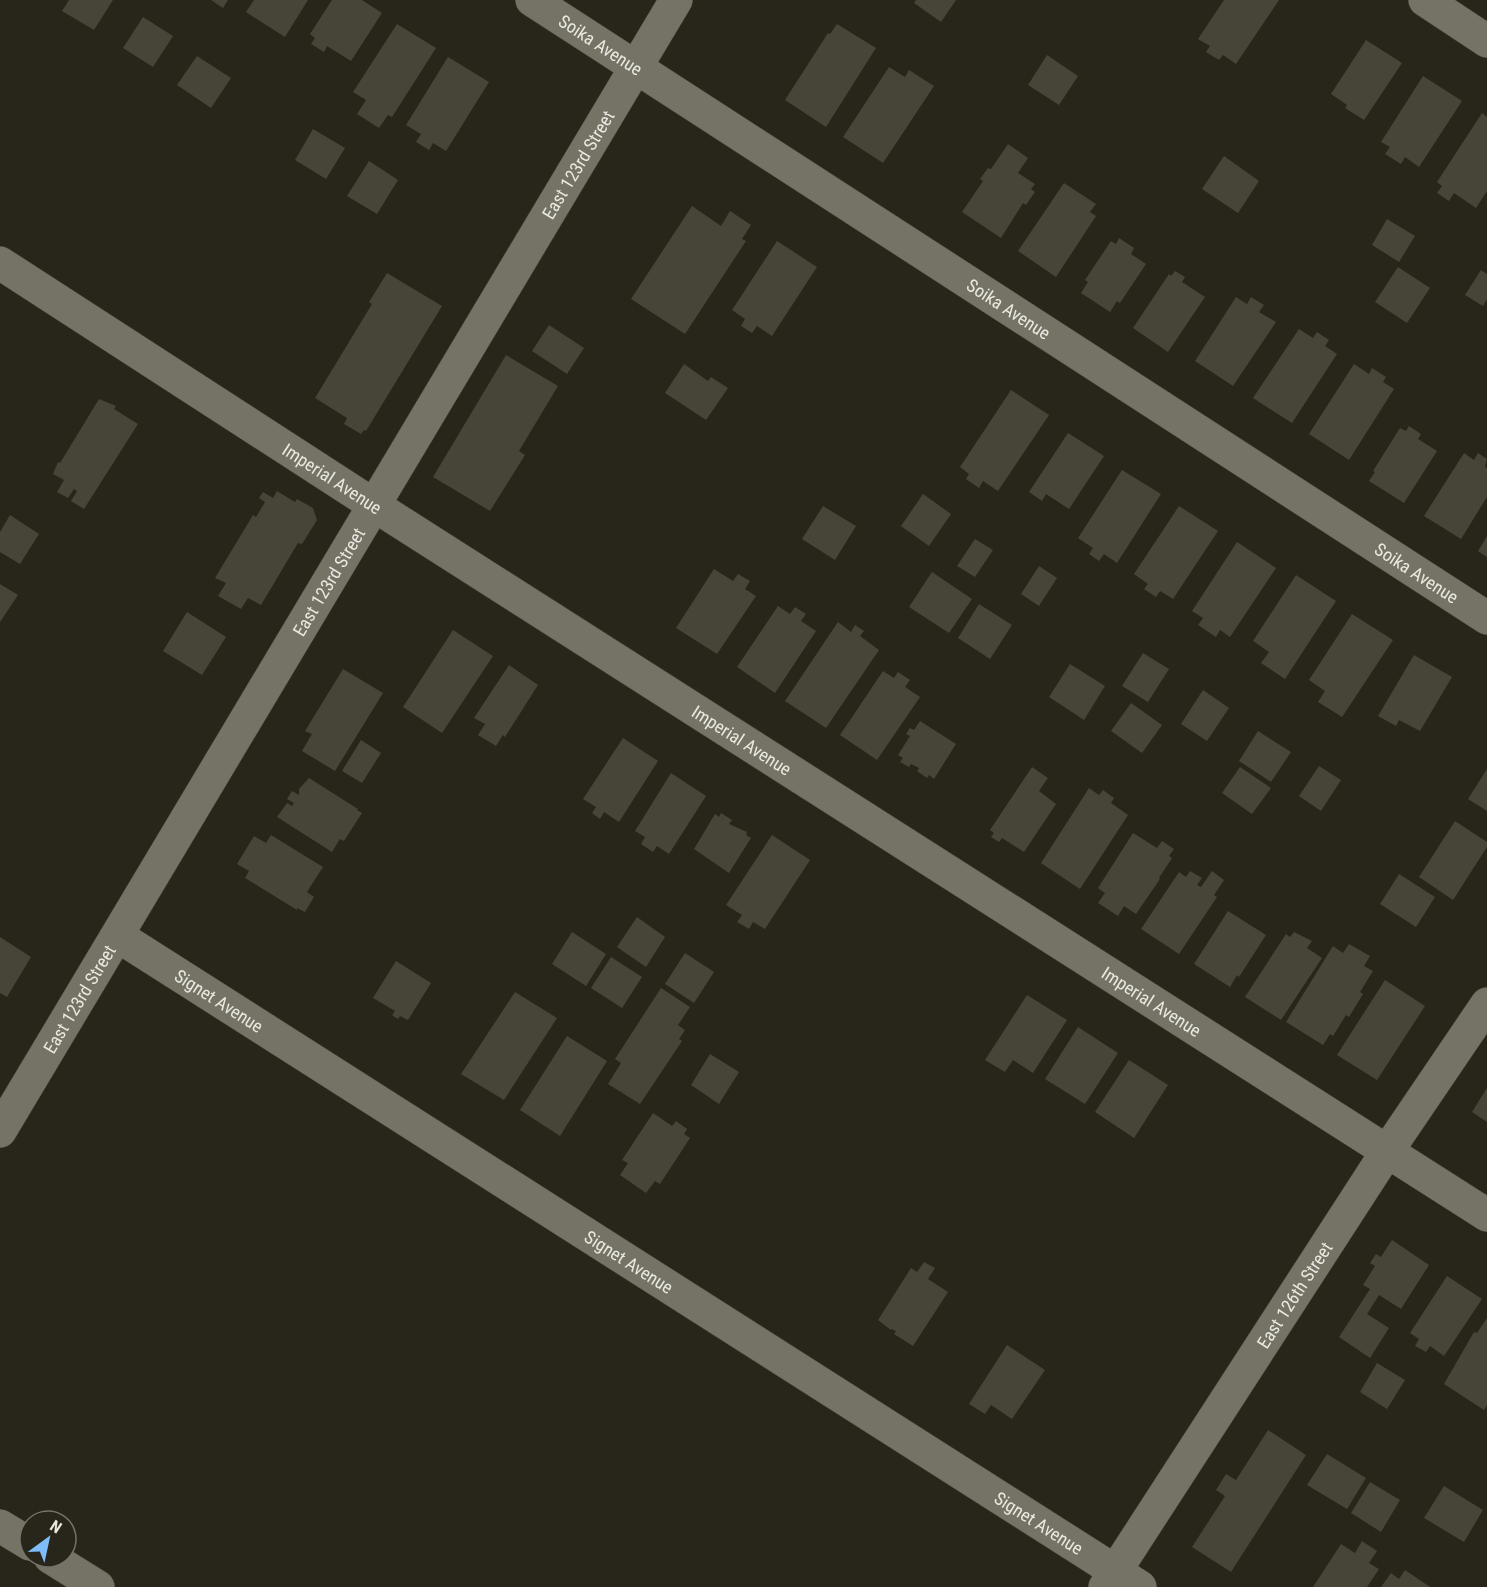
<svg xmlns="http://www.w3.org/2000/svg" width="1487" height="1587" font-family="'Roboto Condensed',sans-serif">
<rect width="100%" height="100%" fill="#28251a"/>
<g fill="#474438">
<path d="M69 0H113L94 30 62 11Z"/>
<path d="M211 0H228L223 8Z"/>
<path d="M254 0H308L285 37 246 12Z"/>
<path d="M332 0H362L382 13 351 61 327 46 324 52 311 44 315 38 310 34Z"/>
<path d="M916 0H956L941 22 914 3Z"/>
<path d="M1224 0H1279L1236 64 1223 55 1219 60 1206 52 1210 46 1198 39Z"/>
<path d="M143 17 173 36 153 67 123 48Z"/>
<path d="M397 24 436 48 392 117 388 115 379 128 357 114 366 100 353 92Z"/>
<path d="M837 24 876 48 826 127 785 100 828 33 830 34Z"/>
<path d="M1366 40 1402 63 1364 120 1345 108 1347 105 1331 94Z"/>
<path d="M1047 55 1078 76 1059 105 1028 85Z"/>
<path d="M197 56 231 78 211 108 177 85Z"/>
<path d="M448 57 489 82 446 151 433 143 429 150 416 142 421 134 406 125Z"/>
<path d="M889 67 905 77 909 70 934 86 883 163 843 137Z"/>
<path d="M1423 76 1462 101 1419 167 1405 157 1401 164 1385 154 1390 147 1381 142Z"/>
<path d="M1482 113 1487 117V191L1476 208 1454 193 1449 201 1437 193 1442 186 1437 182Z"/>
<path d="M313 129 345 148 326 179 295 160Z"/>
<path d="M1008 144 1028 158 1018 173 1035 184 1031 189 1035 192 1026 205 1023 203 1001 238 962 212 983 181 980 179 988 168 991 169Z"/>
<path d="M1224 156 1259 181 1238 213 1202 189Z"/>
<path d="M369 161 398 180 377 214 347 196Z"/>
<path d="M1064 183 1096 204 1090 212 1096 216 1056 277 1018 251Z"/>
<path d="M692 206 721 226 730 211 751 225 742 239 746 241 685 334 631 299Z"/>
<path d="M1387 219 1415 236 1399 262 1372 245Z"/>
<path d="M1119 238 1134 248 1131 254 1146 264 1120 303 1117 301 1110 312 1081 293 1088 282 1085 280 1111 241 1116 244Z"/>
<path d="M777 241 817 267 772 336 757 326 752 333 741 326 745 319 732 310Z"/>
<path d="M1398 267 1430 288 1407 323 1375 302Z"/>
<path d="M1481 270 1487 274V299L1483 306 1465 295Z"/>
<path d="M1175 271 1185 277 1182 282 1205 297 1168 352 1133 328 1169 274 1171 276Z"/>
<path d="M387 273 442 306 366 431 364 430 361 434 344 424 347 418 315 398 372 304 369 302Z"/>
<path d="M1236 297 1247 304 1251 297 1264 305 1259 312 1276 322 1233 386 1195 361Z"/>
<path d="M549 325 584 348 567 374 532 351Z"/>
<path d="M1299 329 1313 338 1317 332 1329 340 1325 346 1337 354 1292 423 1253 398Z"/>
<path d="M506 355 558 386 519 451 525 455 490 511 433 477Z"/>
<path d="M684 364 708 381 711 377 728 388 706 420 665 393Z"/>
<path d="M1354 364 1369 374 1372 368 1386 377 1383 382 1394 389 1349 460 1309 434Z"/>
<path d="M1011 390 1049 415 998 491 983 481 979 488 966 479 969 474 960 467Z"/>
<path d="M99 399 116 406 114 409 138 424 84 509 71 501 77 491 74 489 68 498 57 492 64 480 53 474 58 462 60 463Z"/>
<path d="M1409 426 1421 434 1418 439 1437 451 1404 503 1369 481 1375 472 1373 471 1400 428 1406 431Z"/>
<path d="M1068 433 1104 456 1069 509 1046 494 1042 501 1029 492Z"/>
<path d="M1464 453 1474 460 1478 453 1487 459 1485 467 1487 468V497L1461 539 1424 516Z"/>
<path d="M1122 470 1161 494 1117 563 1104 554 1099 561 1089 554 1093 548 1078 538Z"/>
<path d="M277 491 295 502 297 499 313 508 317 520 302 544 298 543 261 605 248 598 241 609 218 596 226 583 215 578 253 515 256 517 265 502 259 498 263 492 273 498Z"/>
<path d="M923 494 951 514 929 546 901 526Z"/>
<path d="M823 506 856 526 835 560 802 539Z"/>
<path d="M1179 506 1218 531 1173 599 1160 591 1156 597 1144 589 1148 584 1134 574Z"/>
<path d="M10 515 39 534 20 564 0 552V532Z"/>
<path d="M1487 536V557L1478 551Z"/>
<path d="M975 539 993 550 975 577 957 566Z"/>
<path d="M1237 542 1276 568 1230 637 1220 630 1216 637 1198 625 1203 618 1192 611Z"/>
<path d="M1039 566 1057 578 1039 606 1021 594Z"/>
<path d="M714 569 733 581 738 574 750 581 745 589 756 596 717 654 676 628Z"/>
<path d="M932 572 972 599 949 633 909 607Z"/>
<path d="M1296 575 1336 601 1285 679 1261 663 1269 652 1253 641Z"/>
<path d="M0 584 18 595 0 622Z"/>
<path d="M979 604 1012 625 990 659 958 638Z"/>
<path d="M778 606 790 614 795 607 806 614 801 621 816 631 775 693 737 667Z"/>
<path d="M187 612 226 637 202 675 163 651Z"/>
<path d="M1352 614 1393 640 1342 717 1318 702 1325 691 1309 680Z"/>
<path d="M838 622 851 632 855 625 864 631 860 636 879 650 826 728 785 701Z"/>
<path d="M453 630 493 656 442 733 403 707Z"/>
<path d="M1143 653 1169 669 1148 702 1122 686Z"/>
<path d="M1414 655 1452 677 1420 731 1399 720 1396 726 1378 716Z"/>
<path d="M1070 664 1105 686 1084 720 1049 697Z"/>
<path d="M509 665 538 685 505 737 503 735 496 746 478 735 485 724 474 718Z"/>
<path d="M343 669 383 693 335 771 302 751 312 734 305 731Z"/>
<path d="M883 671 894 678 898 672 910 680 905 687 920 697 877 760 840 735Z"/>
<path d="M1203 690 1229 708 1207 741 1181 724Z"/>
<path d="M1131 703 1162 725 1142 753 1111 731Z"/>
<path d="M920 721 956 744 934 779 929 775 927 778 917 771 919 768 911 764 909 767 900 762 903 758 898 755 910 736 906 734 910 728 914 730Z"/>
<path d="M1258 731 1291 752 1271 782 1239 761Z"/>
<path d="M623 738 658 761 619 822 604 812 600 819 592 813 596 807 583 799Z"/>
<path d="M361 740 381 753 362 783 342 771Z"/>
<path d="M1319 766 1341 780 1321 811 1299 796Z"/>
<path d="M1032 767 1048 778 1039 791 1056 804 1024 852 1002 838 999 842 991 837 994 833 990 830Z"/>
<path d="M1240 767 1271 788 1252 814 1222 793Z"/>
<path d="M1487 769V811L1468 799Z"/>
<path d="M671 773 706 796 669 854 657 846 653 852 641 844 645 837 635 831Z"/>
<path d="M309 778 358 809 357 810 362 813 344 841 340 839 332 852 277 817 287 803 292 806 294 803 287 799 292 791 299 795V789Z"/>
<path d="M1089 788 1099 795 1103 790 1114 798 1111 803 1128 815 1080 889 1041 863Z"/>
<path d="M721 813 732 820 729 824 747 832 746 835 751 838 729 873 694 849 715 814 719 817Z"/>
<path d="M1455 821 1487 842V847L1453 900 1419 877Z"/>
<path d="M1133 833 1157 848 1162 841 1174 849 1169 856 1172 858 1159 878 1160 879 1136 914 1124 906 1118 916 1098 903 1105 893 1098 888Z"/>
<path d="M271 835 323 867 307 892 314 897 305 912 297 908V910L245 878 249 871 237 864 254 836 266 843Z"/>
<path d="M772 835 810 860 765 929 753 922 749 929 737 922 742 915 726 905Z"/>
<path d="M1190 871 1202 878 1197 885 1201 887 1212 871 1224 880 1214 895 1217 897 1179 954 1141 929 1179 872 1186 877Z"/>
<path d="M1399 874 1435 897 1416 927 1380 904Z"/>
<path d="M1228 911 1266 935 1239 977 1237 975 1230 987 1194 964Z"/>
<path d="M637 917 665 937 646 967 617 947Z"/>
<path d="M572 932 606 954 586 986 552 964Z"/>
<path d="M1294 932 1312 941 1307 948 1322 958 1281 1020 1245 997 1286 934 1290 937Z"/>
<path d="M0 937 31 957 7 997 0 993Z"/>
<path d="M1349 944 1370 956 1364 966 1373 971 1360 992 1363 994 1349 1017 1346 1015 1333 1036 1330 1034 1323 1045 1286 1022 1333 946 1343 953Z"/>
<path d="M685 953 714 972 694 1003 665 984Z"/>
<path d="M611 957 642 977 622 1008 591 988Z"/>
<path d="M396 961 431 983 408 1020 400 1016 398 1019 392 1015 395 1011 373 998Z"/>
<path d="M1385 980 1425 1006 1377 1080 1337 1055Z"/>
<path d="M661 988 690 1007 678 1025 685 1030 679 1039 682 1041 640 1104 608 1084 621 1063 615 1059Z"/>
<path d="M515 992 557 1018 504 1100 461 1074Z"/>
<path d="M1027 995 1067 1020 1033 1073 1013 1060 1005 1072 985 1060Z"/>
<path d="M1078 1027 1118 1053 1085 1104 1045 1079Z"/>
<path d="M567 1036 607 1061 560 1136 520 1110Z"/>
<path d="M710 1054 739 1072 719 1104 691 1085Z"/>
<path d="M1129 1060 1168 1085 1134 1138 1095 1112Z"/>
<path d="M1487 1088V1122L1472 1112Z"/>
<path d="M653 1113 672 1126 676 1121 687 1129 684 1134 690 1138 660 1184 655 1181 646 1193 620 1175 628 1163 622 1160Z"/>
<path d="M1392 1240 1429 1265 1401 1309 1379 1295 1367 1314 1389 1328 1370 1358 1339 1337 1370 1289 1363 1285 1375 1266 1370 1263 1376 1254 1381 1257Z"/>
<path d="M924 1262 935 1268 928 1279 948 1292 913 1346 894 1334 896 1331 892 1329 891 1330 878 1320 911 1268 917 1272Z"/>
<path d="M1447 1276 1482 1299 1444 1356 1430 1346 1426 1352 1415 1346 1419 1339 1410 1333Z"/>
<path d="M1487 1318V1405L1484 1410 1444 1384 1474 1332 1477 1333Z"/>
<path d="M1007 1345 1045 1370 1012 1419 991 1405 985 1414 969 1404Z"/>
<path d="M1377 1363 1405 1380 1387 1409 1360 1392Z"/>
<path d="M1268 1430 1306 1455 1231 1572 1192 1547 1225 1496 1216 1490 1226 1474 1236 1480Z"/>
<path d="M1327 1454 1366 1478 1347 1509 1307 1485Z"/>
<path d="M1370 1482 1400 1500 1381 1532 1351 1513Z"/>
<path d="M1444 1486 1483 1510 1464 1542 1424 1518Z"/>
<path d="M1362 1541 1377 1551 1369 1563 1379 1569 1367 1587H1313L1341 1544 1355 1553Z"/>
<path d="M1405 1570 1430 1587H1381L1391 1573 1399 1579Z"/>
</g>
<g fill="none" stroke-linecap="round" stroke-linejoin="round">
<g stroke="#44433a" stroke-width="34">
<g id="minor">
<path id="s1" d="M532 0 1487 618"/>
<path d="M1425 0 1487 41"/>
<path id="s2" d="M0 263 397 520 1487 1215"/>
<path id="s3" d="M118 936 1140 1587"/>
<path id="s4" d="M0 1131 676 0"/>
<path d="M0 1526 30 1544"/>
<path d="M50 1557 98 1587"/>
<path id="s5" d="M1105 1587 1388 1150 1487 1004"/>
</g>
</g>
<use href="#minor" stroke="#757366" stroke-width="33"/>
</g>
<g text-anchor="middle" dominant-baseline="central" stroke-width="6" stroke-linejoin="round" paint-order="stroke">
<g font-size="18" fill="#eae9e1" stroke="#28251a">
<text stroke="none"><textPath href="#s1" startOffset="82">Soika Avenue</textPath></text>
<text stroke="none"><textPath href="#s4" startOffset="1126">East 123rd Street</textPath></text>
<text stroke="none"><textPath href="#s1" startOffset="568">Soika Avenue</textPath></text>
<text stroke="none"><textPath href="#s2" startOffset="396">Imperial Avenue</textPath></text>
<text stroke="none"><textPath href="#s1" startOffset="1054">Soika Avenue</textPath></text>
<text stroke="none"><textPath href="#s4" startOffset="640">East 123rd Street</textPath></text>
<text stroke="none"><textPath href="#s2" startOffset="882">Imperial Avenue</textPath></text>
<text stroke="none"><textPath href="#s4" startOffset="154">East 123rd Street</textPath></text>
<text stroke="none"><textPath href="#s3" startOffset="120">Signet Avenue</textPath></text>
<text stroke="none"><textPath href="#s2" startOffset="1368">Imperial Avenue</textPath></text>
<text stroke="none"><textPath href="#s3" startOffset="606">Signet Avenue</textPath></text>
<text stroke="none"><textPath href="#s5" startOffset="348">East 126th Street</textPath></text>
<text stroke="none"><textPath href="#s3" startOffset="1092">Signet Avenue</textPath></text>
</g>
</g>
<g transform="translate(48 1539) rotate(33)"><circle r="28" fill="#28251a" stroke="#76736a" stroke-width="1.5"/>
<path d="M0-4.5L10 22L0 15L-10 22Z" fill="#7ebdf9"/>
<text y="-9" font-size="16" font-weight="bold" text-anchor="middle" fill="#eae9e1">N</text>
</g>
</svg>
